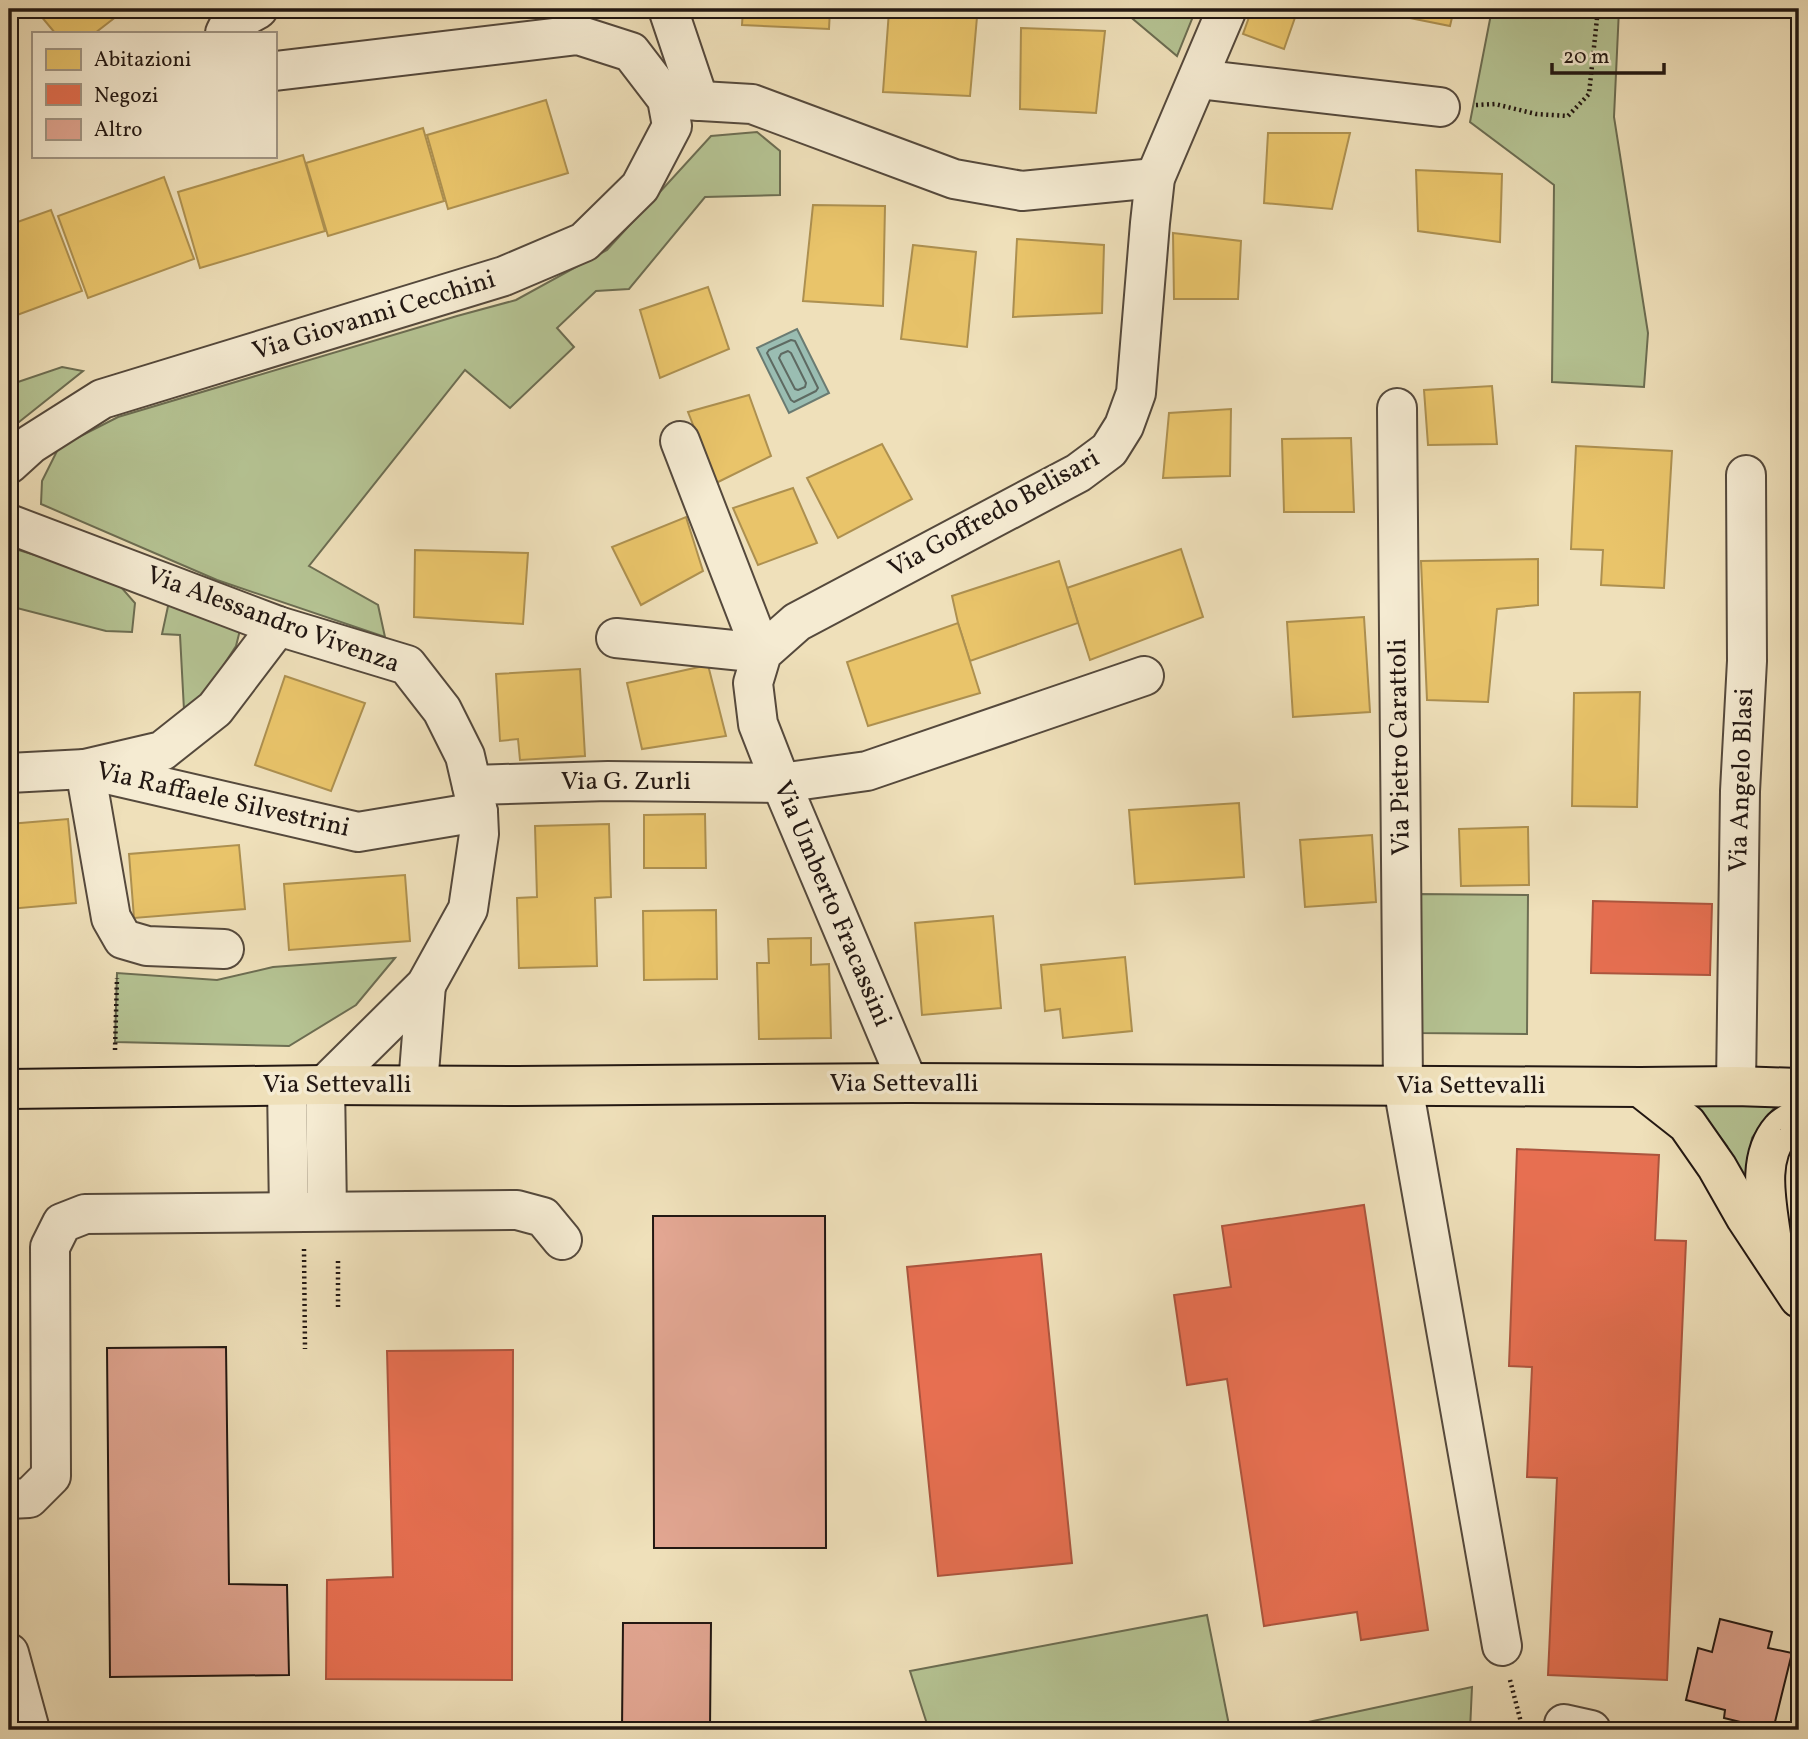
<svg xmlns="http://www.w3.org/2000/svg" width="1808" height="1739" font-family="Vollkorn,serif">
<rect width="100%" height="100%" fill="#efe0ba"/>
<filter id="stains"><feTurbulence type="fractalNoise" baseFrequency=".00286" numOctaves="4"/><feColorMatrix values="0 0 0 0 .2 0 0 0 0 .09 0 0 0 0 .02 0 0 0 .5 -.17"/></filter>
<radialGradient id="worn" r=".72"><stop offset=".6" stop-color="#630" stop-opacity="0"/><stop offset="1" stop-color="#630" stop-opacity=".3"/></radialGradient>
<g fill="#b5c393" stroke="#6c6d52" stroke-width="2">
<path d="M1121 9H1196L1177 56Z"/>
<path d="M1492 9H1619L1614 117 1648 333 1644 387 1552 382 1554 185 1470 122Z"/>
<path d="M757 132 780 151V195L705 197 629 289 596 291 557 328 574 347 510 408 465 370 309 566 378 605 385 637 217 580 41 504 42 481 59 447 118 417 457 316 516 300 607 250 711 136Z"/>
<path d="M62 367 83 371 9 430V385Z"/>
<path d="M12 548 114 579 135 603 132 632 106 631 9 606V549Z"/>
<path d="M170 597 241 626 236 646 206 692 184 710 180 635 162 634Z"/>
<path d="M1419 894 1528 895 1527 1034 1418 1033Z"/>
<path d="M395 958 356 1005 289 1046 115 1042 117 973 217 980 273 967Z"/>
<path d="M1779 1101 1752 1138 1745 1190 1727 1146 1694 1102Z"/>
<path d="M1207 1615 1230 1730H917L928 1727 910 1671Z"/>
<path d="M1472 1687 1470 1730H1271Z"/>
</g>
<path fill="#9abdb2" stroke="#6a7b72" stroke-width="2" d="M797 329 829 393 789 413 757 348Z"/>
<g fill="#e9c46a" stroke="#ad9050" stroke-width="2">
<path d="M35 9H126L95 33H55Z"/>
<path d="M743 9H830L829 29 742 25Z"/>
<path d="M1252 9H1298L1284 49 1243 34Z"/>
<path d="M1365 9H1454L1450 26Z"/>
<path d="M889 11 977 17 970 96 883 92Z"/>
<path d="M1021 28 1105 31 1096 113 1020 109Z"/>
<path d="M546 100 568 173 448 209 427 135Z"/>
<path d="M423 128 444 201 328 236 306 163Z"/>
<path d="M1268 133H1350L1332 209 1264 203Z"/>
<path d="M303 155 325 231 200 268 178 192Z"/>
<path d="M1416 170 1502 174 1500 242 1418 231Z"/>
<path d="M164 177 194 259 88 298 58 216Z"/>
<path d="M813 205 885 206 883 306 803 301Z"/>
<path d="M51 210 82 291 9 318V225Z"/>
<path d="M1173 233 1241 241 1238 299H1174Z"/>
<path d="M1017 239 1104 245 1102 313 1013 317Z"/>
<path d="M913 245 976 252 967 347 901 339Z"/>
<path d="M708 287 729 349 660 378 640 310Z"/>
<path d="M1492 386 1497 444 1428 445 1424 390Z"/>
<path d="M749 395 771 456 716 483 688 412Z"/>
<path d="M1231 409 1230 476 1163 478 1169 413Z"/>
<path d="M1351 438 1354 512H1284L1282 439Z"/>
<path d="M882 444 912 499 838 538 807 478Z"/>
<path d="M1576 446 1672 451 1664 588 1601 585 1603 550 1571 549Z"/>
<path d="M793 488 817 543 758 565 733 508Z"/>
<path d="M686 517 703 571 641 605 612 547Z"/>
<path d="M1181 549 1203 617 1090 660 1067 588Z"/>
<path d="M415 550 528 553 523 624 414 617Z"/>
<path d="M1538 559V605L1497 609 1488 702 1427 700 1421 561Z"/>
<path d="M1059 561 1078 623 970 661 958 623 952 596Z"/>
<path d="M1364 617 1370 712 1293 717 1287 622Z"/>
<path d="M958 623 980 693 868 726 847 662Z"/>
<path d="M708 665 726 736 642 749 627 683Z"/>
<path d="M580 669 585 756 520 760 518 739 500 741 496 674Z"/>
<path d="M285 676 365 703 331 791 255 765Z"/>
<path d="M1640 692 1637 807 1572 806 1574 693Z"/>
<path d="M1239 803 1244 877 1135 884 1129 810Z"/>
<path d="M705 814 706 868H644V815Z"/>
<path d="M68 819 76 903 9 909V824Z"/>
<path d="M609 824 611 897 595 898 597 966 519 968 517 898 537 897 535 826Z"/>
<path d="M1528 827 1529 885 1461 886 1459 829Z"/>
<path d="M1372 835 1376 902 1305 907 1300 840Z"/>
<path d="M239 845 245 909 134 918 129 854Z"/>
<path d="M405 875 410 941 289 950 284 884Z"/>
<path d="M716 910 717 979 644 980 643 911Z"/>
<path d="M993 916 1001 1008 922 1015 915 923Z"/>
<path d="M811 938V965L829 964 831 1038 759 1039 757 963H769L768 939Z"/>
<path d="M1125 957 1132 1031 1063 1038 1060 1009 1045 1011 1041 965Z"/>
</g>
<g fill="#e76f51" stroke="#ac553e" stroke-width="2">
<path d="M1593 901 1712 904 1710 975 1591 973Z"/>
<path d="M1517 1149 1659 1155 1655 1240 1686 1241 1667 1680 1548 1675 1557 1478 1527 1477 1532 1367 1509 1366Z"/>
<path d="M1364 1205 1428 1630 1361 1640 1357 1612 1264 1626 1227 1379 1187 1385 1174 1295 1231 1287 1222 1226Z"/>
<path d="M1041 1254 1072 1563 938 1576 907 1267Z"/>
<path d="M513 1350 512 1680 326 1679 327 1580 393 1577 387 1351Z"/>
</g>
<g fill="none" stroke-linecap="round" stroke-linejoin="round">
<g stroke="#5e6a62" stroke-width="2">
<path d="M791 340 795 341 818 388 816 391 794 402 791 400 767 353 769 350Z"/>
<path d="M788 351 791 353 806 383 805 387 798 390 795 389 779 358 781 354Z"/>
</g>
</g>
<g fill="#e2a692" stroke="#221712" stroke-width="2">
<path d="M653 1216H825L826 1548H654Z"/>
<path d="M226 1347 229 1584 287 1585 289 1675 110 1677 107 1348Z"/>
<path d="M1720 1619 1772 1632 1768 1648 1792 1653 1773 1730 1724 1718 1725 1710 1686 1700 1698 1648 1712 1652Z"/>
<path d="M623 1623H711L710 1730H622Z"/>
</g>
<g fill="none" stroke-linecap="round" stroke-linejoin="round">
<g stroke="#55493c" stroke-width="42">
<g id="minor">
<path d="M668 9 699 101"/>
<path d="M225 33 229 25 258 9"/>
<path d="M1198 79 1440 107"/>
<path d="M667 99 752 104 954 179 1022 191 1155 178"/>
<path d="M1397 408 1403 1086 1502 1646"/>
<path d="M9 464 31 444 102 399 504 276 584 242 640 187 672 126 667 99 631 52 578 35 275 71"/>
<path d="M9 524 278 626 407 665 442 710 465 756 478 812 479 834 468 909 426 985 325 1085 327 1211"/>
<path d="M616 638 762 653 680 441"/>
<path d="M9 773 85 769 358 832 478 812"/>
<path d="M472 785 608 781 781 783 867 771 1144 676"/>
<path d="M224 949 147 946 123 939 111 918 85 769 162 751 215 709 278 626"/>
<path d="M908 1083 781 783 758 724 753 683 762 653 797 622 1078 473 1109 450 1124 426 1136 393 1150 223 1155 178 1227 9"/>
<path d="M418 1085 426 985"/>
<path d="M287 1086 289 1212"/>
<path d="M1736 1086 1740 791 1747 661 1746 475"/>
<path d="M9 1499 29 1498 51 1476 50 1247 62 1223 85 1214 517 1210 543 1217 562 1240"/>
<path d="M9 1653 30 1730"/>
<path d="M1564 1724 1591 1730"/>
</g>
</g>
<g stroke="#221712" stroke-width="42">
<g id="major">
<path d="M1640 1087 1687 1124 1717 1167 1746 1218 1799 1298"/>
<path d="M9 1089 325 1085 517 1086 908 1083 1640 1087 1736 1086 1799 1088"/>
<path d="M1773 1252C1770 1214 1753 1162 1781 1130 1785 1125 1794 1121 1799 1118"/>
</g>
</g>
<g stroke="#221712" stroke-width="4.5" stroke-dasharray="2 3.5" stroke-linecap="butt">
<path d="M1476 105 1495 104 1536 114 1568 116 1589 94 1598 9"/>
<path d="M115 1050 117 978"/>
<path d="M304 1249 305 1349"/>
<path d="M338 1307V1260"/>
<path d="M1510 1680 1523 1730"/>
</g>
<use href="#minor" stroke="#f5ebd2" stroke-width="38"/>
<use href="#major" stroke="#efe0ba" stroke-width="38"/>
</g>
<g text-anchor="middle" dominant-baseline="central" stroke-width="7" stroke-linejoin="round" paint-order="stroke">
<g font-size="26" fill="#221712" stroke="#f5ebd2">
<text transform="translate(374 316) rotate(-17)">Via Giovanni Cecchini</text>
<text transform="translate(994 514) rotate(-29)">Via Goffredo Belisari</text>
<text transform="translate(273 620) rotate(20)">Via Alessandro Vivenza</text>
<text transform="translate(1400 747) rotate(-91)">Via Pietro Carattoli</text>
<text transform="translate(1742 780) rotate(-88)">Via Angelo Blasi</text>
<text x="626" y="782">Via G. Zurli</text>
<text transform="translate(223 800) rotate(13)">Via Raffaele Silvestrini</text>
<text transform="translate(832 904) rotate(67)">Via Umberto Fracassini</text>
<text x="904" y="1084">Via Settevalli</text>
<text x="337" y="1085">Via Settevalli</text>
<text x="1471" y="1086">Via Settevalli</text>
</g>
</g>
<rect width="1808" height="1739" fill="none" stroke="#efe0ba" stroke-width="35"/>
<rect x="10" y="10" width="1787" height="1718" fill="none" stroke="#221712" stroke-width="3.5"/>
<rect x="18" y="18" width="1773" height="1704" fill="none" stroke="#221712" stroke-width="2"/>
<rect x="32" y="32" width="245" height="126" fill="#f5ebd2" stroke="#a19685" stroke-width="2"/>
<rect x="46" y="49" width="35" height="21" fill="#e9c46a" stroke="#a19685" stroke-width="2"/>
<text x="94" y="66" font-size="21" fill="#221712">Abitazioni</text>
<rect x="46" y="84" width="35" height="21" fill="#e76f51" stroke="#a19685" stroke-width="2"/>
<text x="94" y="102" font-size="21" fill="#221712">Negozi</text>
<rect x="46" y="119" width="35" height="21" fill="#e2a692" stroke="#a19685" stroke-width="2"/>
<text x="94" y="136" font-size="21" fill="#221712">Altro</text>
<path d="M1552 63v10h112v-10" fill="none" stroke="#221712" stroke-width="3.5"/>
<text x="1563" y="63" font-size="21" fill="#221712" stroke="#f5ebd2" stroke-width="5" paint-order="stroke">20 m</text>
<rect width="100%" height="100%" filter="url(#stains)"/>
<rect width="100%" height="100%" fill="url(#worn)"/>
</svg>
